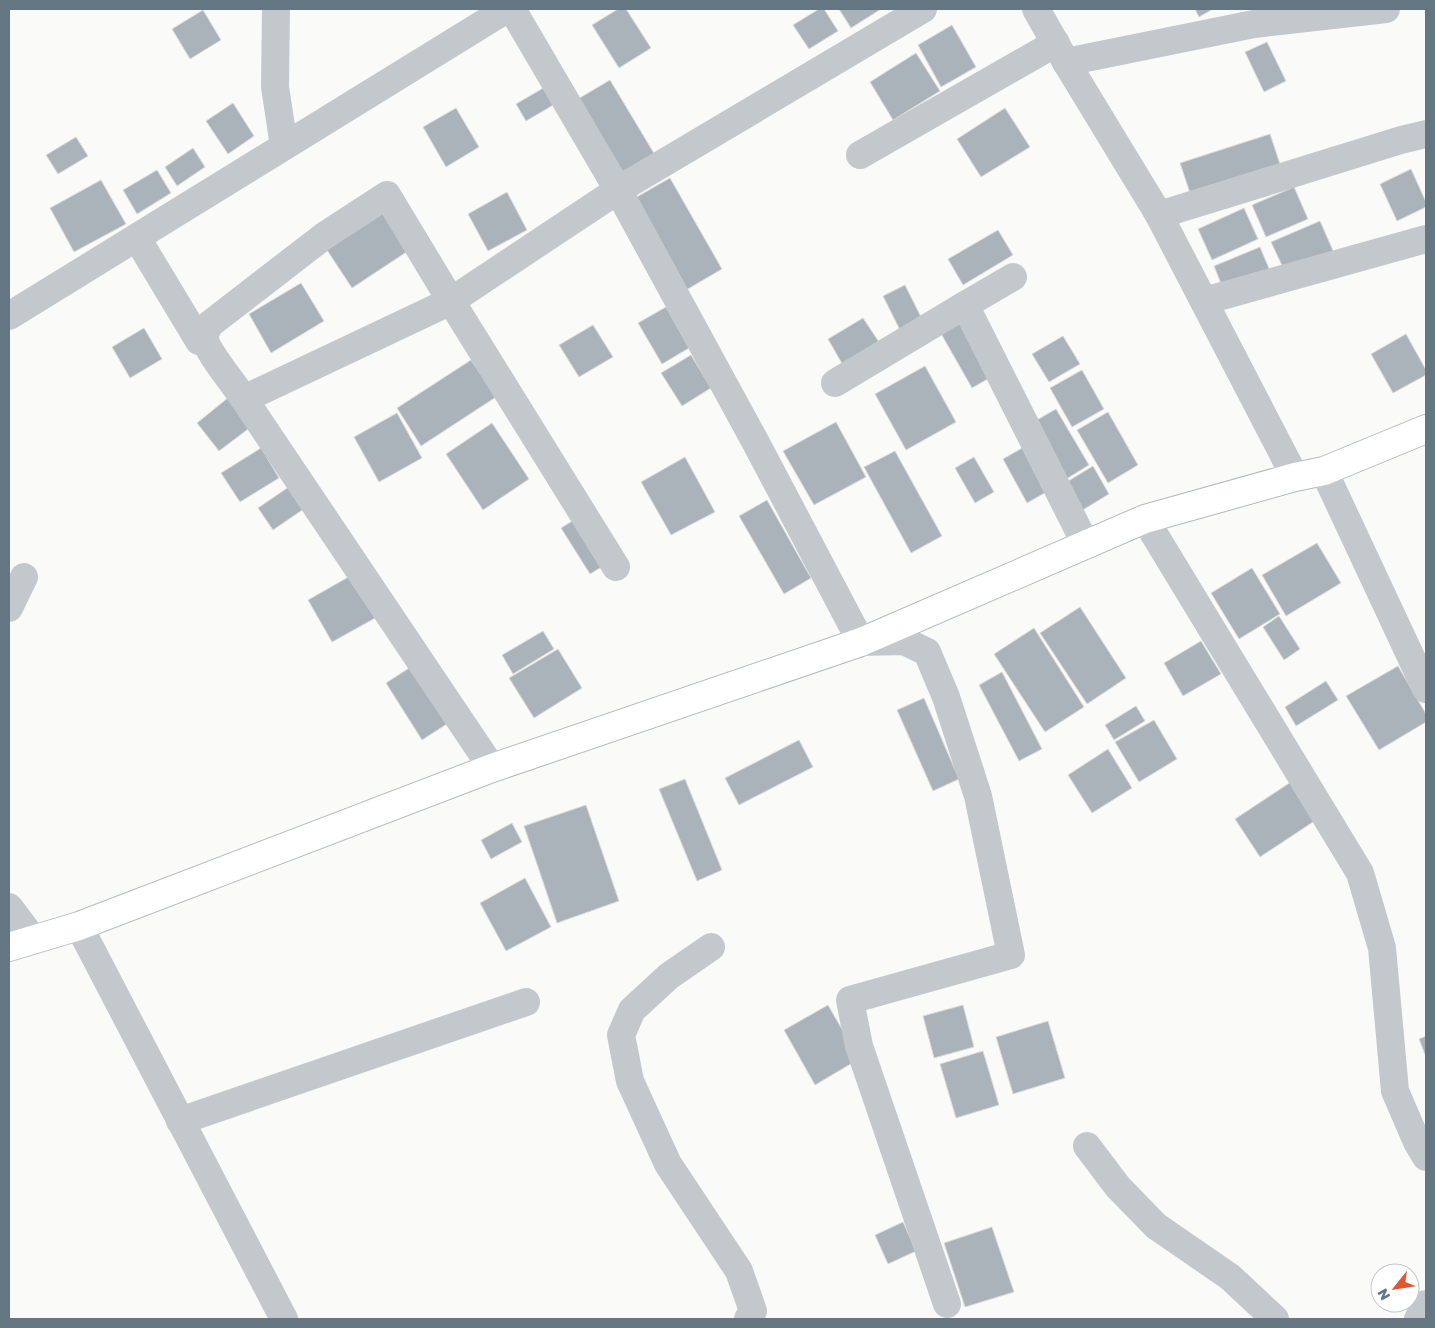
<svg xmlns="http://www.w3.org/2000/svg" width="1435" height="1328" font-family="'Golos Text',sans-serif">
<rect width="100%" height="100%" fill="#fafaf8"/>
<g fill="#aab3b9" stroke="#dcdcda">
<path d="M618 9H626L651 48 619 68 592 25Z"/>
<path d="M819 9H824L838 31 809 49 793 25Z"/>
<path d="M839 9H881L851 28Z"/>
<path d="M1195 9H1213L1199 17Z"/>
<path d="M203 10 221 40 190 59 172 29Z"/>
<path d="M952 25 976 67 941 87 918 45Z"/>
<path d="M1267 42 1286 81 1264 92 1245 52Z"/>
<path d="M916 53 940 91 893 120 870 82Z"/>
<path d="M610 80 655 155 624 174 578 99Z"/>
<path d="M545 87 555 104 526 121 516 104Z"/>
<path d="M233 103 254 136 228 154 206 121Z"/>
<path d="M456 108 479 147 446 167 423 127Z"/>
<path d="M1005 108 1030 147 981 177 957 139Z"/>
<path d="M1270 134 1281 167 1191 196 1180 163Z"/>
<path d="M76 137 88 156 58 174 46 155Z"/>
<path d="M193 148 205 167 177 186 165 167Z"/>
<path d="M1411 169 1426 202V207L1397 221 1380 184Z"/>
<path d="M157 170 171 193 137 214 123 190Z"/>
<path d="M670 178 722 269 686 290 635 198Z"/>
<path d="M101 180 126 224 74 252 50 208Z"/>
<path d="M1294 187 1308 219 1266 237 1252 205Z"/>
<path d="M507 192 527 230 488 251 468 214Z"/>
<path d="M382 206 411 249 352 288 323 244Z"/>
<path d="M1244 208 1258 239 1212 260 1198 229Z"/>
<path d="M1320 221 1334 253 1286 274 1271 242Z"/>
<path d="M998 230 1013 255 963 285 948 259Z"/>
<path d="M1260 247 1273 278 1226 296 1214 266Z"/>
<path d="M301 283 324 321 271 353 249 314Z"/>
<path d="M905 285 924 323 902 334 883 296Z"/>
<path d="M666 307 689 348 662 364 638 323Z"/>
<path d="M964 315 998 373 972 388 939 330Z"/>
<path d="M863 318 881 345 844 367 828 339Z"/>
<path d="M593 325 613 357 579 377 559 345Z"/>
<path d="M144 328 162 359 130 378 112 347Z"/>
<path d="M1406 334 1426 370V375L1393 393 1371 354Z"/>
<path d="M1063 336 1080 364 1049 382 1032 354Z"/>
<path d="M691 355 711 388 682 406 661 373Z"/>
<path d="M471 360 496 397 421 446 397 408Z"/>
<path d="M925 366 956 422 906 450 875 394Z"/>
<path d="M1082 370 1104 409 1072 427 1050 388Z"/>
<path d="M229 397 252 426 219 451 197 423Z"/>
<path d="M1056 409 1089 465 1063 481 1030 424Z"/>
<path d="M1108 412 1138 465 1108 483 1077 430Z"/>
<path d="M397 413 422 458 379 482 354 437Z"/>
<path d="M836 422 866 477 814 505 783 451Z"/>
<path d="M492 423 529 479 483 510 446 454Z"/>
<path d="M1031 443 1055 487 1027 503 1003 459Z"/>
<path d="M261 448 279 478 240 502 221 473Z"/>
<path d="M895 451 942 536 911 553 864 467Z"/>
<path d="M685 457 715 512 671 535 641 482Z"/>
<path d="M974 457 994 492 975 503 955 468Z"/>
<path d="M1093 466 1109 494 1081 511 1065 483Z"/>
<path d="M296 482 311 504 273 530 258 508Z"/>
<path d="M767 500 811 578 784 594 739 516Z"/>
<path d="M579 517 608 563 590 574 561 528Z"/>
<path d="M1317 543 1341 583 1286 616 1262 575Z"/>
<path d="M1252 568 1280 614 1239 639 1211 593Z"/>
<path d="M352 575 377 617 332 642 308 600Z"/>
<path d="M1080 607 1126 678 1087 704 1040 633Z"/>
<path d="M1279 616 1300 649 1284 660 1263 627Z"/>
<path d="M1034 628 1084 707 1045 732 994 654Z"/>
<path d="M543 631 554 649 513 674 502 655Z"/>
<path d="M1201 641 1221 674 1183 696 1164 663Z"/>
<path d="M558 649 582 688 534 718 509 678Z"/>
<path d="M420 661 456 718 422 740 386 683Z"/>
<path d="M1398 666 1426 714V722L1379 750 1346 696Z"/>
<path d="M1002 672 1042 749 1019 761 979 685Z"/>
<path d="M1326 681 1338 700 1296 726 1285 707Z"/>
<path d="M924 698 959 779 933 791 897 710Z"/>
<path d="M1136 706 1145 721 1114 740 1105 725Z"/>
<path d="M1154 720 1177 759 1139 782 1115 742Z"/>
<path d="M799 740 813 767 739 805 725 778Z"/>
<path d="M1108 749 1132 788 1092 813 1068 775Z"/>
<path d="M685 779 722 870 697 881 659 789Z"/>
<path d="M1294 780 1319 818 1260 857 1235 819Z"/>
<path d="M586 805 619 901 557 923 524 826Z"/>
<path d="M512 823 522 842 491 859 481 840Z"/>
<path d="M525 878 551 927 506 951 480 903Z"/>
<path d="M828 1005 859 1059 815 1085 784 1030Z"/>
<path d="M963 1005 974 1047 934 1058 923 1016Z"/>
<path d="M1048 1021 1065 1078 1013 1094 996 1037Z"/>
<path d="M1426 1036V1057L1419 1039Z"/>
<path d="M983 1051 999 1105 956 1118 940 1064Z"/>
<path d="M903 1222 916 1251 888 1264 875 1235Z"/>
<path d="M992 1227 1014 1292 965 1307 944 1243Z"/>
</g>
<g fill="none" stroke-linecap="round" stroke-linejoin="round">
<g stroke="#b3babf" stroke-width="30">
<path id="secondary" d="M9 947 79 926 492 768 861 642 1145 519 1295 477 1324 471 1426 429"/>
</g>
<g stroke="#c3c8cc" stroke-width="28">
<path d="M276 9 275 87 284 146"/>
<path d="M512 9 618 190 756 443 861 642 904 641 927 652 946 697 978 796 1011 955 850 1000 859 1046 947 1304"/>
<path d="M1036 9 1066 62 1159 215 1295 477"/>
<path d="M1066 62 1254 24 1386 9"/>
<path d="M860 155 1056 43"/>
<path d="M1159 215 1401 140 1426 134"/>
<path d="M137 238 199 341 205 338"/>
<path d="M1013 277 965 305 1086 545"/>
<path d="M1204 301 1426 239"/>
<path d="M9 316 507 9"/>
<path d="M835 383 965 305"/>
<path d="M244 399C236 386 206 351 205 338 204 333 208 328 210 324L324 236 387 195 451 301 616 567"/>
<path d="M1324 471 1426 689"/>
<path d="M1145 519 1360 873 1382 948 1395 1091 1417 1142 1426 1157"/>
<path d="M9 608 24 577"/>
<path d="M492 768 244 399 451 301 618 190 923 9"/>
<path d="M9 907 33 939"/>
<path d="M79 926 284 1319"/>
<path d="M711 947 669 976 632 1010 621 1035 630 1081 668 1164 739 1271 753 1311 748 1319"/>
<path d="M180 1121 526 1002"/>
<path d="M1087 1146 1118 1187 1156 1226 1230 1277 1275 1319"/>
<path d="M1418 1319 1426 1304"/>
</g>
<use href="#secondary" stroke="#fff" stroke-width="28"/>
</g>
<rect width="1435" height="1328" fill="none" stroke="#657683" stroke-width="20"/>
<g transform="translate(1395 1288) rotate(240)"><circle r="24" fill="#ffffff" stroke="#c1c8cd"/>
<path d="M0-4L9 19L0 12L-9 19Z" fill="#e4572e"/>
<text y="-8" font-size="14" font-weight="bold" text-anchor="middle" fill="#657683">N</text>
</g>
</svg>
